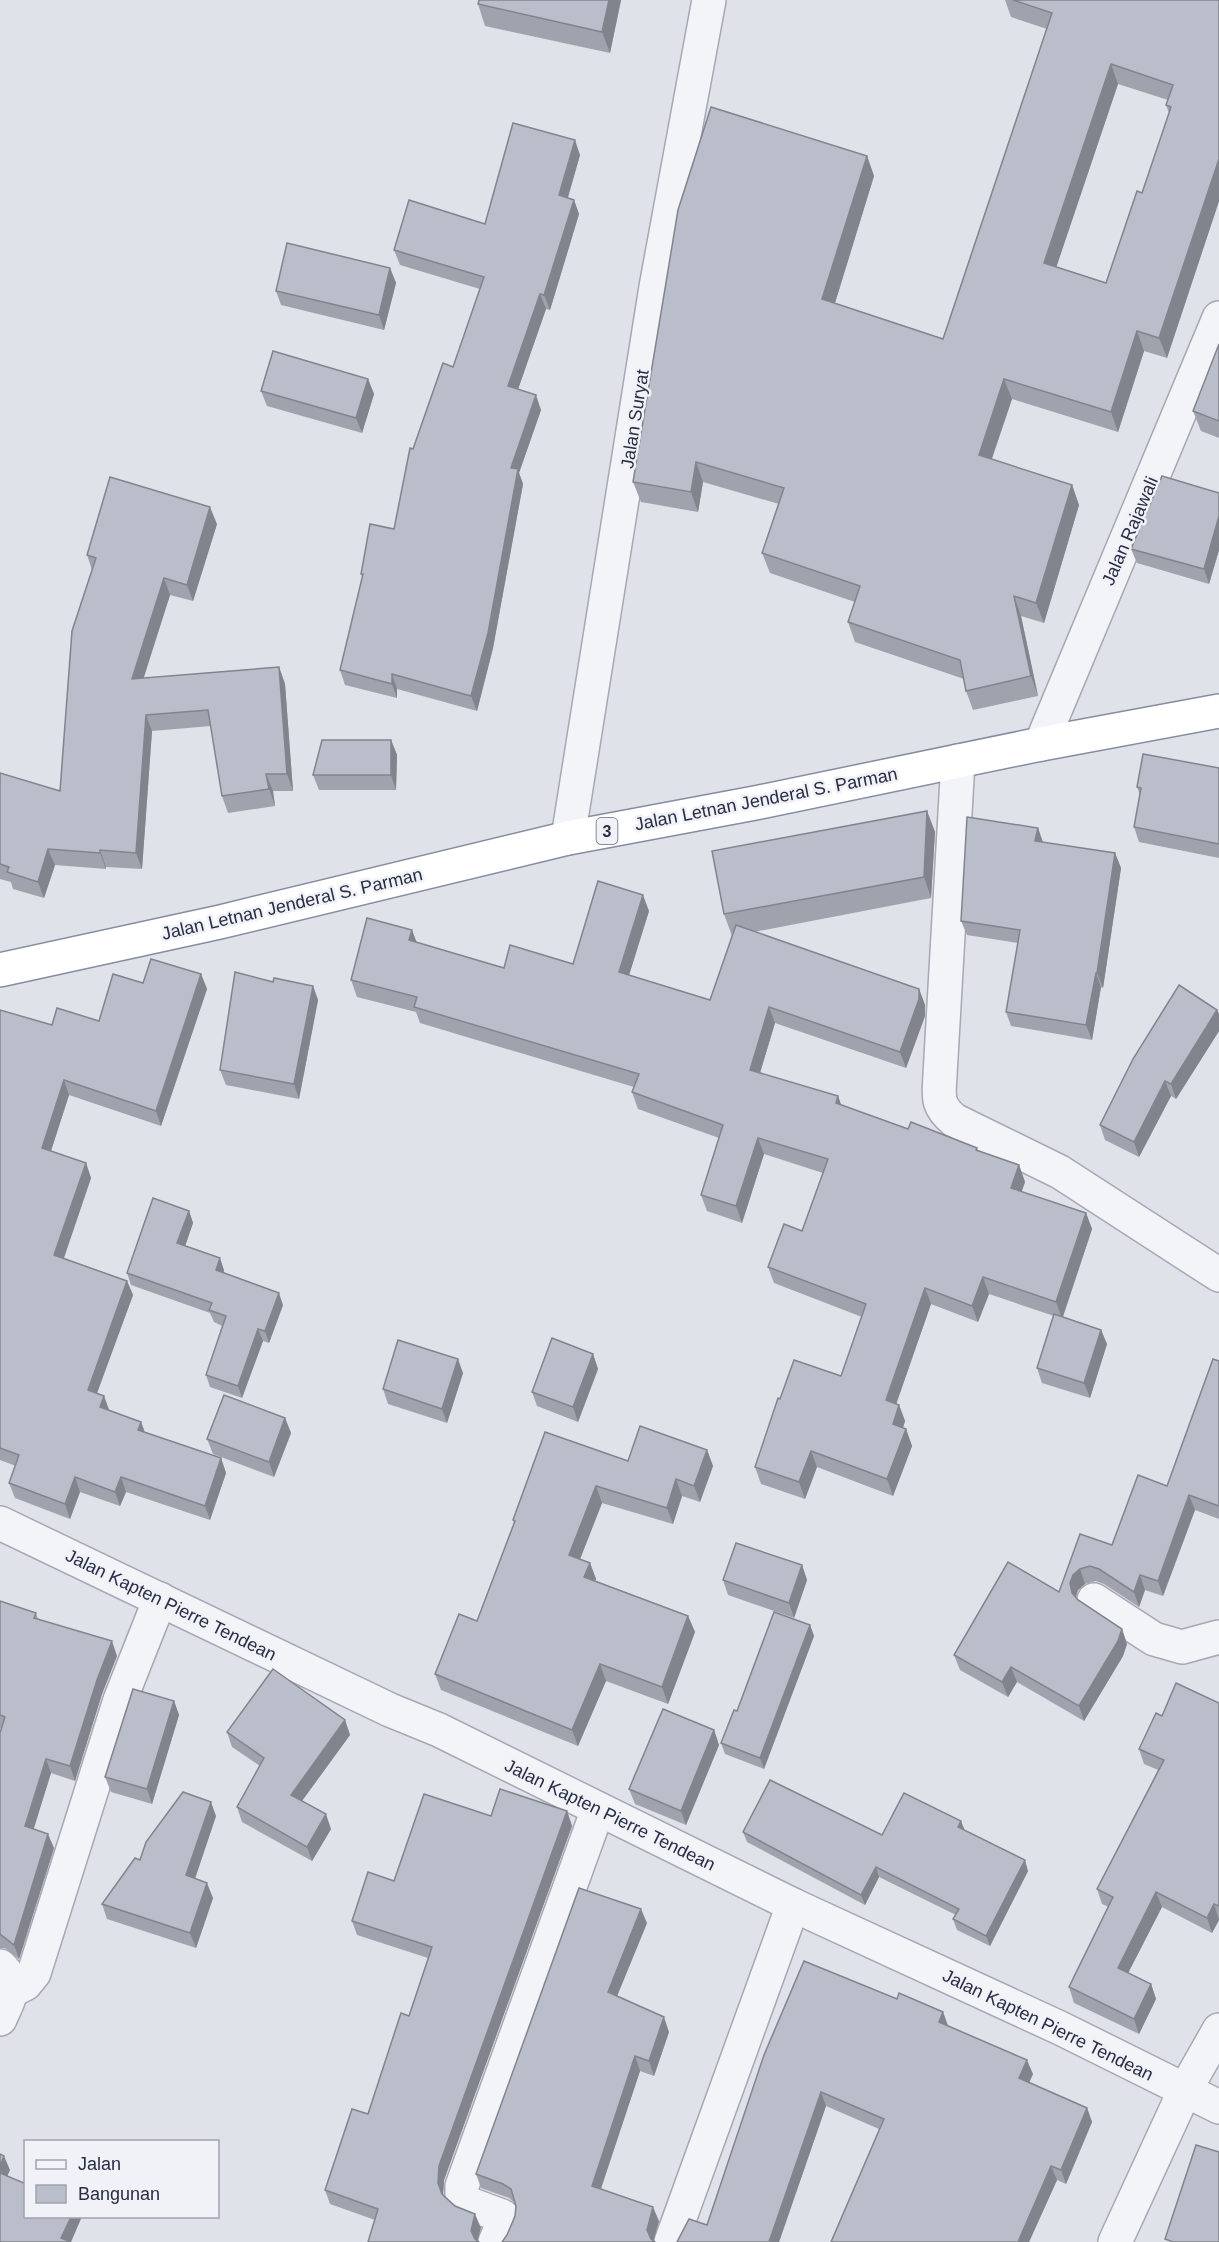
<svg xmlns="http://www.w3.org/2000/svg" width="1219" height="2242" font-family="Helvetica,sans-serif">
<rect width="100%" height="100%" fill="#e0e2ea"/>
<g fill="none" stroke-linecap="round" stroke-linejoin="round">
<g stroke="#a5a8b5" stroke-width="36">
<g id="minor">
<path d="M1041 744 1219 318"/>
<path d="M958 761 940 1075C939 1096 936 1105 954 1120L1060 1172 1219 1275"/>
<path d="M568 838 656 287 709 0"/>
<path d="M0 1523 390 1710 439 1730 793 1905 1060 2028 1219 2107"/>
<path d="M1094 1600 1154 1639 1182 1647 1219 1637"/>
<path d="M0 1966C19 1984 9 1998 0 2019"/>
<path d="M11 1991 25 1984 34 1973 120 1700 160 1599"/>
<path d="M495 2242 503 2223 502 2216 467 2203 462 2197V2186L598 1809"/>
<path d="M671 2242 793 1905"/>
</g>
</g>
<g stroke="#a5a8b5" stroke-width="36">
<path id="tertiary" d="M1115 2242 1185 2090 1219 2030"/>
</g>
<g stroke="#868ca2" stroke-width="36">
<path id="trunk" d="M0 970 220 922 568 838 755 803 1041 744 1219 711"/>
</g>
<use href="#minor" stroke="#f3f4f8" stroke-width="33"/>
<use href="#tertiary" stroke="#f3f4f8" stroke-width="33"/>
<use href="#trunk" stroke="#fff" stroke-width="33"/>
</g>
<g fill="#a0a3ae" fill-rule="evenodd">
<path d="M621 0 610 53 485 26 478 4Z"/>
<path d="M1005 0H1219V201L1167 358 1144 351 1118 432 1012 399 992 459 1072 485 1079 505 1044 623 1021 616 1038 696 973 710 966 691 964 679 855 642 848 622 855 602 770 573 762 553 779 504 703 482 698 512 641 502 633 482 867 156 874 176 835 303 943 339 1047 29 1011 17ZM1118 84 1168 100 1166 105 1169 113 1142 193 1106 283 1056 267Z"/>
<path d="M580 155 568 198 574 200 579 214 550 310 546 309 518 389 541 410 519 473 523 484 493 648 477 711 397 689V698L345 685 340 670 363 578 361 574 394 529 413 449 453 367 480 289 400 265 394 250 485 224Z"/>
<path d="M390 268 396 283 384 330 281 305 276 291Z"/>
<path d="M1219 344V438L1201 431 1193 411Z"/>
<path d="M368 379 374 394 362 433 267 406 261 391Z"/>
<path d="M1219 493V550L1209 584 1137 563 1131 549Z"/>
<path d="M217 524 193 601 170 595 143 678 279 667 285 684 293 791H273L275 806 228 813 222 796 211 726 152 731 142 869 106 867V869L55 865 44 898 13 889 11 882 0 879V773L60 791 92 570 87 555Z"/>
<path d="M391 740 397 755 396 790H319L313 775Z"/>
<path d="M1219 768V858L1139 842 1134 827 1140 795 1137 787Z"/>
<path d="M927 811 935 832 931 898 754 932 919 989 925 1005V1016L906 1068 775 1023 760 1073 838 1096 841 1105 908 1129 977 1148 978 1151 1019 1165 1025 1182 1021 1192 1086 1213 1092 1229 1063 1317 1101 1330 1107 1344 1090 1398 1042 1383 1037 1368 1054 1316 989 1294 978 1322 931 1304 896 1404 899 1405 905 1421 903 1428 906 1429 912 1446 893 1496 817 1467 805 1499 761 1484 755 1467 780 1399 841 1376 862 1317 774 1283 768 1267 802 1231 823 1173 764 1154 742 1223 707 1211 701 1195 719 1138 638 1109 632 1092 634 1087 420 1023 416 1012 357 997 351 980 412 930 416 942 504 968 573 964 649 911 629 975 710 1000 732 936 724 914Z"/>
<path d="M1038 828 1043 842 1115 853 1121 868 1103 988 1101 987 1092 1040 1011 1026 1006 1012 1018 943 967 935 961 921Z"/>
<path d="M201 974 207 989 161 1126 69 1095 51 1151 86 1163 91 1178 64 1258 127 1281 133 1295 97 1393 104 1396 109 1410 141 1422 145 1432 221 1458 226 1473 210 1520 126 1492 120 1506 80 1492 70 1519 15 1498 9 1483 16 1466 0 1460V1010L52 1025 99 1021 143 983Z"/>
<path d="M273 982 313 986 318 1000 299 1099 226 1085 220 1070Z"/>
<path d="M1217 1010 1219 1014V1031L1176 1099 1171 1096 1139 1157 1105 1140 1100 1125Z"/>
<path d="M189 1211 193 1223 185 1246 224 1270V1273L283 1305 269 1343 263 1341 242 1398 210 1387 206 1375 222 1326 214 1322 210 1313 131 1285 127 1273Z"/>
<path d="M593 1354 598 1369 578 1422 537 1406 532 1392Z"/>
<path d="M1219 1361V1519L1195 1510 1163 1596 1145 1590 1139 1607 1104 1584 1096 1581 1085 1584 1078 1590 1076 1598 1078 1600 1122 1629 1127 1644 1123 1656 1084 1721 1017 1682 1008 1697 960 1670 954 1655 1059 1592 1080 1534 1112 1545 1167 1486Z"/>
<path d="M463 1373 447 1423 388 1404 383 1389Z"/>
<path d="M285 1418 291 1433 274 1477 213 1454 207 1439Z"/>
<path d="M707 1450 713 1466 700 1502 682 1496 673 1524 602 1503 580 1559 590 1563 596 1579 595 1581 688 1616 695 1632 668 1704 606 1681 578 1746 441 1690 435 1674 477 1621 514 1523 513 1520 628 1461Z"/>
<path d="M802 1565 807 1580 794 1618 728 1595 723 1580Z"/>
<path d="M0 1601 36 1613 38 1619 117 1656 102 1694 75 1781 51 1773 33 1829 54 1848 19 1959 5 1948H0V1733L1 1729 0 1728Z"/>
<path d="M810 1625 814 1636 764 1769 725 1754 721 1743 737 1711Z"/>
<path d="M174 1701 179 1715 152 1804 111 1792 105 1777Z"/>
<path d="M1219 1703V1920L1212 1933 1162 1907 1128 1973 1151 1984 1156 1999 1139 2034 1074 2003 1069 1987 1109 1907 1102 1904 1097 1889 1158 1770 1144 1764 1139 1749 1162 1716Z"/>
<path d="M345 1720 350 1735 302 1801 331 1829 312 1861 242 1822 237 1807 260 1766 232 1747 227 1732Z"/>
<path d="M714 1730 719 1745 686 1825 635 1804 629 1789Z"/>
<path d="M567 1811 572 1826 444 2180 443 2195 481 2228 375 2220 330 2204 325 2190 368 2114 409 2016 428 1958 357 1935 352 1921 394 1881 491 1816Z"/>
<path d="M216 1816 195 1879 213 1898 196 1948 107 1919 102 1904 140 1860Z"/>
<path d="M964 1830 1028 1871 990 1946 957 1930 953 1919 956 1915 879 1877 865 1905 747 1842 743 1832 882 1835Z"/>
<path d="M647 1923 617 1996 669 2032 654 2076 640 2071 601 2189 659 2221 653 2241 507 2235 515 2216 516 2206 515 2203 509 2198 481 2188 476 2174Z"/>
<path d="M897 1999 943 2012 948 2026 1033 2074 1029 2083 1087 2108 1092 2122 1066 2184 1057 2180 1029 2242H831L879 2129 826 2106 779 2242H677L707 2225Z"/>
</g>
<g fill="#82848d">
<path d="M609 0H621L610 53 602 32Z"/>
<path d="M1111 64 1118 84 1051 283 1044 263Z"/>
<path d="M575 140 580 155 564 210 559 195Z"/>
<path d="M867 156 874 176 830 319 822 299Z"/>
<path d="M1219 159V201L1167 358 1159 338Z"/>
<path d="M574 200 579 214 550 310 544 295Z"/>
<path d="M390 268 396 283 384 330 379 315Z"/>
<path d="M540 294 546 309 514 401 508 386Z"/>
<path d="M1137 331 1144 351 1118 432 1111 412Z"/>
<path d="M368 379 374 394 362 433 356 418Z"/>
<path d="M1004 379 1012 399 986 475 979 455Z"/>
<path d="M536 395 541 410 519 473 523 484 493 648 477 711 471 696 511 468Z"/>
<path d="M696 462 703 482 698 512 691 492Z"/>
<path d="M1072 485 1079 505 1044 623 1036 603Z"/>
<path d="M210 507 217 524 193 601 187 585Z"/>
<path d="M1219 516V550L1209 584 1204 569Z"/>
<path d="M164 578 170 595 138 696 132 679Z"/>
<path d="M1014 596 1021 616 1038 696 1031 676Z"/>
<path d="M279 667 285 684 293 791 287 774Z"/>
<path d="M392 674 397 689V698L392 684Z"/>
<path d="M146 715 152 731 142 869 136 853Z"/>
<path d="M391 740 397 755 396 790 391 775Z"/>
<path d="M266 774 273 791 275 806 269 789Z"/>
<path d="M927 811 935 832 931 898 924 877Z"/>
<path d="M1038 828 1043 843 1035 841Z"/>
<path d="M48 849 55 865 44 898 38 882Z"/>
<path d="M100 850 106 867V869L100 853Z"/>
<path d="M1115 853 1121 868 1103 988 1097 973Z"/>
<path d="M643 895 649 911 625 988 619 972Z"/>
<path d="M412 930 418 946 409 940Z"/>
<path d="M1096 973 1101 987 1092 1040 1086 1025Z"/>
<path d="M201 974 207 989 161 1126 156 1111Z"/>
<path d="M313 986 318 1000 299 1099 294 1084Z"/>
<path d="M919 989 925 1005V1016L906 1068 900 1052Z"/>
<path d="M769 1007 775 1023 756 1086 750 1070Z"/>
<path d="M1217 1010 1219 1014V1031L1176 1099 1171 1084Z"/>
<path d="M64 1080 69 1095 47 1163 42 1148Z"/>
<path d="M1165 1081 1171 1096 1139 1157 1134 1142Z"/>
<path d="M838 1096 844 1113 836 1103Z"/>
<path d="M758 1138 764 1154 742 1223 736 1206Z"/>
<path d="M86 1163 91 1178 60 1269 54 1255Z"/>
<path d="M1019 1165 1025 1182 1017 1205 1011 1188Z"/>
<path d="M189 1211 193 1223 182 1255 177 1243Z"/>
<path d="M1086 1213 1092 1229 1062 1319 1056 1302Z"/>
<path d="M220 1258 224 1270 220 1282 216 1270Z"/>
<path d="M983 1277 989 1294 978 1322 972 1306Z"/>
<path d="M127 1281 133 1295 93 1404 88 1390Z"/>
<path d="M925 1288 931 1304 892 1416 886 1400Z"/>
<path d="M279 1293 283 1305 269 1343 265 1331Z"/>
<path d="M258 1329 263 1341 242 1398 238 1386Z"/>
<path d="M1101 1330 1107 1344 1090 1398 1084 1383Z"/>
<path d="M593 1354 598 1369 578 1422 573 1407Z"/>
<path d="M458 1359 463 1373 447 1423 442 1409Z"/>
<path d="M104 1396 109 1410 100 1407Z"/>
<path d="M899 1405 905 1421 899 1440 893 1424Z"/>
<path d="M285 1418 291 1433 274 1477 269 1462Z"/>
<path d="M141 1422 146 1436 138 1430Z"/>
<path d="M906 1429 912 1446 893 1496 887 1479Z"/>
<path d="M707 1450 713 1466 700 1502 694 1486Z"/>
<path d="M811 1451 817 1467 805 1499 799 1482Z"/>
<path d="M221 1458 226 1473 210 1520 205 1506Z"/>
<path d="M75 1477 80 1492 70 1519 65 1504Z"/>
<path d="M121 1477 126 1492 120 1506 115 1492Z"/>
<path d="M676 1479 682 1496 673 1524 667 1508Z"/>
<path d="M596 1486 602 1503 575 1572 569 1555Z"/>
<path d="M1189 1495 1195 1510 1163 1596 1158 1581Z"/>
<path d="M590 1563 596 1579 590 1594 584 1577Z"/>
<path d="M802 1565 807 1580 794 1618 789 1603Z"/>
<path d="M1080 1569 1085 1584 1078 1590 1075 1598 1072 1593 1070 1583 1073 1575Z"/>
<path d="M1140 1575 1145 1590 1139 1607 1134 1592Z"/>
<path d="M688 1616 695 1632 668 1704 662 1687Z"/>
<path d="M810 1625 814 1636 764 1769 760 1758Z"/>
<path d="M1122 1629 1127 1644 1123 1656 1084 1721 1079 1706Z"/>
<path d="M112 1641 117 1656 102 1694 75 1781 70 1766 97 1680Z"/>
<path d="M600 1664 606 1681 578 1746 572 1730Z"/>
<path d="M1011 1667 1017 1682 1008 1697 1002 1682Z"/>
<path d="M174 1701 179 1715 152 1804 147 1789Z"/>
<path d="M345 1720 350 1735 296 1809 291 1795Z"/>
<path d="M714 1730 719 1745 686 1825 681 1811Z"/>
<path d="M46 1759 51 1773 30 1841 25 1826Z"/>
<path d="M211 1802 216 1816 191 1890 186 1875Z"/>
<path d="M567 1811 572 1826 444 2180 443 2197 438 2183 439 2166Z"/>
<path d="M326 1814 331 1829 312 1861 307 1847Z"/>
<path d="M961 1821 965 1831 958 1827Z"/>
<path d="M48 1834 54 1848 19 1959 14 1945Z"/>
<path d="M1025 1860 1028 1871 990 1946 986 1936Z"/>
<path d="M876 1867 879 1877 865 1905 861 1895Z"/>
<path d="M207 1883 213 1898 196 1948 190 1933Z"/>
<path d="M1156 1892 1162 1907 1123 1983 1118 1968Z"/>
<path d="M1214 1904 1219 1920 1212 1933 1207 1918Z"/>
<path d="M641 1909 647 1923 613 2006 608 1992Z"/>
<path d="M1151 1984 1156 1999 1139 2034 1134 2019Z"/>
<path d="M943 2012 948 2026 939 2022Z"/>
<path d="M664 2017 669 2032 654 2076 649 2061Z"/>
<path d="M635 2056 640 2071 597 2200 592 2186Z"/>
<path d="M1027 2060 1033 2074 1024 2093 1019 2078Z"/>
<path d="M821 2092 826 2106 779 2242H769Z"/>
<path d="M1087 2108 1092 2122 1066 2184 1061 2170Z"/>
<path d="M4 2156 10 2170 3 2186 0 2178V2166Z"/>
<path d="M1051 2166 1057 2180 1029 2242H1018Z"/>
<path d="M653 2207 659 2221 653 2242H652L647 2230Z"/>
<path d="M475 2214 481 2228 477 2242H476L471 2231Z"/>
<path d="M71 2217H80L81 2219 71 2242 61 2238Z"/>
</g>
<g fill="#babdca" stroke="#82848d" stroke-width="1.5" fill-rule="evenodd">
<path d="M479 0H609L602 32 478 4Z"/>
<path d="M1013 0H1219V159L1159 338 1137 331 1111 412 1004 379 979 455 1072 485 1036 603 1014 596 1031 676 966 691 960 660 848 622 860 586 762 553 784 488 696 462 691 492 633 482 678 210 711 107 867 156 822 299 943 339 1052 13ZM1111 64 1173 85 1166 105 1171 107 1142 193 1137 191 1106 283 1044 263Z"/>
<path d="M513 123 575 140 559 195 574 200 544 295 540 294 508 386 536 395 511 468 518 469 488 633 471 696 392 674V684L340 670 363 574H361L370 524 394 529 410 448 413 449 443 363 453 367 484 277 394 250 409 200 485 224Z"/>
<path d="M287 243 390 268 379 315 276 291Z"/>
<path d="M1219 344V421L1193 411Z"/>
<path d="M273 351 368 379 356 418 261 391Z"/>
<path d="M1162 476 1219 493V516L1204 569 1131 549Z"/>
<path d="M110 477 210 507 187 585 164 578 132 679 279 667 287 774H266L269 789 222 796 208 710 146 715 136 853 100 850V853L48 849 38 882 7 872 9 867 0 864V773L60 791 72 631 96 558 87 555Z"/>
<path d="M322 740H391V775H313Z"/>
<path d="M1143 754 1219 768V844L1134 827 1141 788 1137 787Z"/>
<path d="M927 811 924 877 724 914 712 851Z"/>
<path d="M967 817 1038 828 1035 841 1115 853 1097 973H1096L1086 1025 1006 1012 1020 930 961 921Z"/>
<path d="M598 881 643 895 619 972 710 1000 736 925 919 989V999L900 1052 769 1007 750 1070 838 1096 836 1103 908 1129 911 1122 977 1148 976 1150 1019 1165 1011 1188 1086 1213 1056 1302 983 1277 972 1306 925 1288 886 1400 899 1405 893 1424 906 1429 887 1479 811 1451 799 1482 755 1467 778 1398 780 1399 794 1360 841 1376 866 1304 768 1267 784 1224 802 1231 828 1159 758 1138 736 1206 701 1195 723 1125 632 1092 639 1074 414 1007 417 997 351 980 367 918 412 930 409 940 504 968 510 945 573 964Z"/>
<path d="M151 959 201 974 156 1111 64 1080 42 1148 86 1163 54 1255 127 1281 88 1390 104 1396 100 1407 141 1422 138 1430 221 1458 205 1506 121 1477 115 1492 75 1477 65 1504 9 1483 19 1455 0 1448V1010L52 1025 57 1008 99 1021 113 974 143 983Z"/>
<path d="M235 972 273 982 274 978 313 986 294 1084 220 1070Z"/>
<path d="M1179 985 1217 1010 1171 1084 1165 1081 1134 1142 1100 1125 1133 1059Z"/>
<path d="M153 1198 189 1211 177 1243 220 1258 216 1270 279 1293 265 1331 258 1329 238 1386 206 1375 226 1316 209 1310 212 1303 127 1273Z"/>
<path d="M1054 1314 1101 1330 1084 1383 1037 1368Z"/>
<path d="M552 1338 593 1354 573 1407 532 1392Z"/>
<path d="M398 1340 458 1359 442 1409 383 1389Z"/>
<path d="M1213 1359 1219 1361V1506L1189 1495 1158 1581 1140 1575 1134 1592 1099 1569 1090 1566 1080 1569 1073 1575 1070 1583 1072 1593 1078 1600 1122 1629 1118 1641 1079 1706 1011 1667 1002 1682 954 1655 1008 1562 1059 1592 1080 1534 1112 1545 1138 1475 1167 1486Z"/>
<path d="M224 1395 285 1418 269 1462 207 1439Z"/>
<path d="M640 1426 707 1450 694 1486 676 1479 667 1508 596 1486 569 1555 590 1563 584 1577 688 1616 662 1687 600 1664 572 1730 435 1674 459 1614 477 1621 515 1521 513 1520 545 1432 628 1461Z"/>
<path d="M736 1543 802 1565 789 1603 723 1580Z"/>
<path d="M0 1601 36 1613 34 1618 112 1641 97 1680 70 1766 46 1759 25 1826 48 1834 14 1945 0 1934V1733L5 1717 0 1715Z"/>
<path d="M774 1612 810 1625 760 1758 721 1743 734 1710 737 1711Z"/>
<path d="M273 1669 345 1720 291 1795 326 1814 307 1847 237 1807 264 1758 227 1732Z"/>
<path d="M1176 1683 1219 1703V1906L1214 1904 1207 1918 1156 1892 1118 1968 1151 1984 1134 2019 1069 1987 1113 1897 1097 1889 1164 1760 1139 1749 1156 1713 1162 1716Z"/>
<path d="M133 1689 174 1701 147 1789 105 1777Z"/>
<path d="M663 1709 714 1730 681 1811 629 1789Z"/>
<path d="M770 1780 882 1835 904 1793 961 1821 958 1827 1025 1860 986 1936 953 1919 959 1909 876 1867 861 1895 743 1832Z"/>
<path d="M500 1789 567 1811 439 2166 438 2183 442 2194 455 2206 475 2214 471 2231 475 2239 479 2242H368L378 2209 325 2190 352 2109 368 2114 401 2013 409 2016 432 1947 352 1921 368 1872 394 1881 424 1794 491 1816Z"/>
<path d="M183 1792 211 1802 186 1875 207 1883 190 1933 102 1904 135 1858 140 1860 146 1842Z"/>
<path d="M579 1888 641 1909 608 1992 664 2017 649 2061 635 2056 592 2186 653 2207 647 2230 651 2239 655 2242H502L507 2235 515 2216 516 2206 511 2189 503 2184 476 2174Z"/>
<path d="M804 1961 897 1999 899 1993 943 2012 939 2022 1027 2060 1019 2078 1087 2108 1061 2170 1051 2166 1018 2242H831L884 2119 821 2092 769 2242H677L689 2219 707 2225 764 2055Z"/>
<path d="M1196 2145 1219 2152V2242H1173L1165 2239Z"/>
<path d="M0 2154 4 2156 0 2166Z"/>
<path d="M0 2173 26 2184V2217H71L61 2238 71 2242H0Z"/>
</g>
<g text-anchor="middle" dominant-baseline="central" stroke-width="5" stroke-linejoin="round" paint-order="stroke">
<rect fill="#f0f2f7" stroke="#636879" stroke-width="1.5" x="596.5" y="818" width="21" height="26" rx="4.5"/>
<g font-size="16" font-weight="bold" fill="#272d43">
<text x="607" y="831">3</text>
</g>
<g font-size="18" fill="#272d43" stroke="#f0f2f7">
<text transform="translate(635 419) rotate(-81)">Jalan Suryat</text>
<text transform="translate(1130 531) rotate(-67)">Jalan Rajawali</text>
<text transform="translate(766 799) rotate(-11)">Jalan Letnan Jenderal S. Parman</text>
<text transform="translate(292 904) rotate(-13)">Jalan Letnan Jenderal S. Parman</text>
<text transform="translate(171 1605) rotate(26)">Jalan Kapten Pierre Tendean</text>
<text transform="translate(610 1815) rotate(26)">Jalan Kapten Pierre Tendean</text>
<text transform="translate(1048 2025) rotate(26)">Jalan Kapten Pierre Tendean</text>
</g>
</g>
<rect x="24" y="2140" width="195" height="78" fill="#f0f2f7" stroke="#a0a3af" stroke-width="1.5"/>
<rect x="36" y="2160" width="30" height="9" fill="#f3f4f8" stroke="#a0a3af" stroke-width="1.5"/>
<text x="78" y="2170" font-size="18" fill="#272d43">Jalan</text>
<rect x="36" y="2185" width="30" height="18" fill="#babdca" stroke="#a0a3af" stroke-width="1.5"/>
<text x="78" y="2200" font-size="18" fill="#272d43">Bangunan</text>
</svg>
